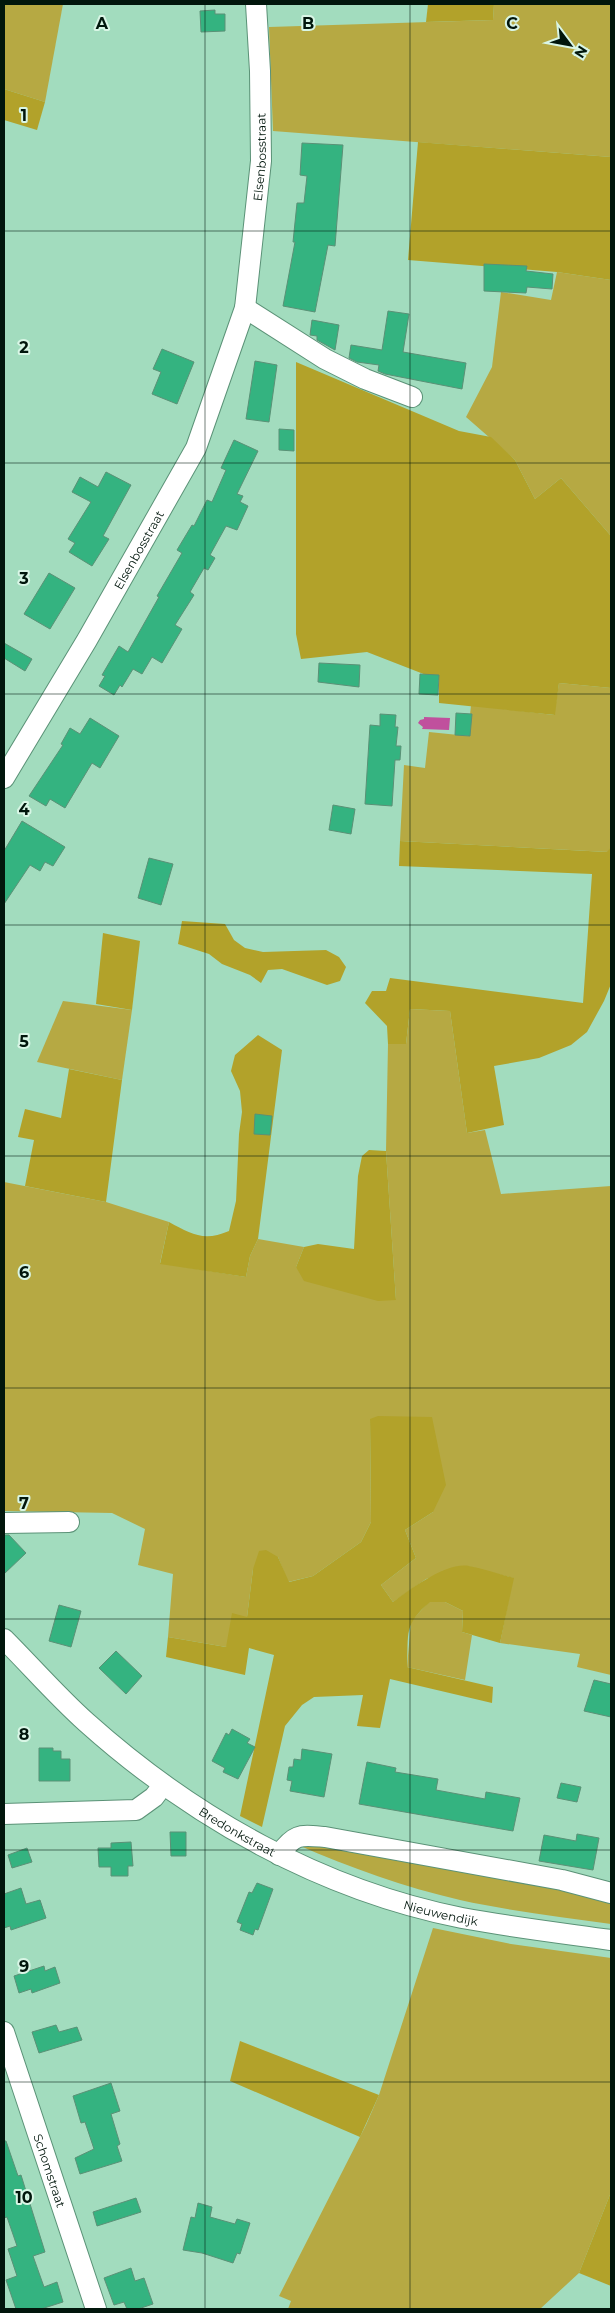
<svg xmlns="http://www.w3.org/2000/svg" width="615" height="2313" font-family="Montserrat,sans-serif">
<rect width="100%" height="100%" fill="#a2dcbe"/>
<g fill="#b6a943">
<path d="M4 4H63L45 102 4 89Z"/>
<path d="M494 4H611V157L273 131 269 27 493 20Z"/>
<path d="M557 272 611 280V536L561 478 535 499 515 460 466 417 492 367 501 292 551 300Z"/>
<path d="M559 683 611 688V847L608 852 400 841 404 765 425 768 429 732 468 736 471 705 554 715Z"/>
<path d="M63 1001 132 1010 122 1080 37 1062Z"/>
<path d="M410 1009 450 1011 467 1133 485 1130 501 1194 611 1186V1675L577 1667 580 1654 500 1643 513 1578 467 1566 426 1579 393 1602 381 1585 416 1558 405 1530 433 1512 370 1419 371 1522 361 1542 313 1576 288 1582 278 1557 253 1569 247 1617 226 1647 168 1637 173 1574 138 1565 145 1529 112 1513 4 1511V1182L106 1202 169 1222 160 1263 246 1277 250 1256 258 1239 304 1247 296 1267 396 1300 386 1151 388 1044H406Z"/>
<path d="M430 1601 445 1602 463 1611 462 1632 472 1635 465 1680 407 1667 411 1621Z"/>
<path d="M303 1842 611 1898V1924C561 1917 510 1911 460 1900 404 1887 351 1868 298 1845Z"/>
<path d="M433 1928 511 1944 611 1958V2192L579 2273 540 2309H288L291 2301 279 2296 366 2125 379 2095Z"/>
</g>
<g fill="#b2a22a">
<path d="M428 4H494L493 20 426 22Z"/>
<path d="M4 89 45 102 37 130 4 120Z"/>
<path d="M418 142 611 157V280L557 272 408 260Z"/>
<path d="M296 362 459 431 491 437 515 460 535 499 561 478 611 536V688L559 683 555 715 439 703V680L367 652 301 659 296 634Z"/>
<path d="M400 841 607 852 611 847V984L604 1001 587 1032 571 1045 539 1058 494 1066 504 1125 467 1133 450 1011 410 1009 406 1044H388L387 1026 365 1003 372 991H386L390 978 583 1003 592 874 399 866Z"/>
<path d="M182 921 225 924 234 940 245 948 263 952 326 950 339 957 346 967 340 981 327 985 282 969 268 970 261 983 250 975 222 964 209 954 178 944Z"/>
<path d="M103 933 140 941 132 1010 96 1004Z"/>
<path d="M258 1035 282 1050 258 1239 250 1256 246 1277 160 1264 169 1222C191 1234 204 1242 229 1231L236 1201 239 1134 242 1112 240 1091 231 1071 235 1055Z"/>
<path d="M69 1069 122 1080 106 1202 25 1186 34 1140 18 1137 25 1109 61 1118Z"/>
<path d="M369 1150 386 1151 396 1300 378 1301 304 1281 296 1267 304 1247 318 1244 354 1249 358 1176 362 1156Z"/>
<path d="M378 1416 432 1417 446 1485 433 1512 405 1530 416 1558 381 1585 393 1602C411 1589 446 1562 469 1566 484 1569 499 1574 514 1578L500 1643 462 1632 463 1611 445 1602H430C403 1625 409 1633 407 1667L493 1687 492 1703 390 1679 380 1728 357 1726 363 1695 314 1697 302 1705 285 1726 262 1827 240 1816 274 1655 249 1648 245 1675 166 1657 168 1637 226 1647 232 1613 247 1617 253 1569 259 1551 266 1550 278 1557 289 1582 313 1576 361 1542 371 1522 370 1419Z"/>
<path d="M240 2041 379 2095 360 2137 230 2081Z"/>
<path d="M611 2192V2286L579 2273Z"/>
</g>
<path fill="#c0509d" d="M424 717 450 718 449 730 422 729 423 727 418 723 420 720 424 719Z"/>
<g fill="#34b380" stroke="#5a9176">
<path d="M215 10V14H225V31L201 32 200 11Z"/>
<path d="M302 143 343 145 335 246 328 245 315 312 283 306 295 242H293L297 203H304L307 176 300 175Z"/>
<path d="M484 264 527 266 526 271 553 274 552 289 527 287 526 293 484 291Z"/>
<path d="M388 311 409 314 403 352 466 363 462 389 385 374 378 371 379 365 357 362 349 358 351 345 382 350Z"/>
<path d="M312 320 339 325 335 350 317 340V336L310 335Z"/>
<path d="M162 349 194 362 177 404 152 394 161 372 153 369Z"/>
<path d="M255 361 277 365 269 422 246 419Z"/>
<path d="M279 429 294 430V451L279 450Z"/>
<path d="M234 440 258 451 237 494 243 496 240 502 248 506 237 530 226 526 210 555 215 558 208 570 204 568 190 592 194 595 175 625 182 629 162 663 152 657 142 674 133 669 122 687 120 685 114 695 99 686 105 676 102 675 119 646 128 652 159 597 157 596 182 553 177 550 192 525 194 526 207 500 212 502 226 470 221 468Z"/>
<path d="M106 472 131 485 103 536 109 539 92 566 69 552 75 543 68 539 91 502 72 492 80 477 98 487Z"/>
<path d="M49 573 75 588 50 629 24 614Z"/>
<path d="M4 643 32 659 25 671 4 658Z"/>
<path d="M319 663 360 665 359 687 318 682Z"/>
<path d="M420 674 439 675 438 695 419 694Z"/>
<path d="M456 713 472 714 470 736 455 735Z"/>
<path d="M380 714 396 715 395 727H398L396 746H401L400 760H395L392 806 365 804 370 725 380 726Z"/>
<path d="M90 718 119 736 100 768 92 763 65 808 50 799 46 806 29 796 63 745 61 744 70 728 80 734Z"/>
<path d="M333 805 355 809 351 834 329 830Z"/>
<path d="M22 821 65 847 53 866 45 862 40 871 30 865 4 904V851Z"/>
<path d="M149 858 173 864 161 905 138 898Z"/>
<path d="M255 1114 272 1116 270 1135 254 1134Z"/>
<path d="M4 1535H9L26 1553 4 1574Z"/>
<path d="M59 1605 81 1611 71 1647 49 1641Z"/>
<path d="M116 1651 142 1676 126 1694 99 1668Z"/>
<path d="M594 1680 611 1684V1717L584 1711Z"/>
<path d="M232 1729 250 1739 247 1743 255 1747 238 1779 223 1772 225 1768 212 1761 226 1733 229 1735Z"/>
<path d="M39 1748H53V1751H61V1759H70V1781H39Z"/>
<path d="M302 1749 332 1754 324 1797 290 1791 292 1781 287 1780 289 1767H293L294 1759 301 1760Z"/>
<path d="M367 1762 396 1768 395 1772 438 1779 436 1790 485 1799 486 1792 520 1798 513 1831 359 1804Z"/>
<path d="M561 1783 581 1787 577 1802 557 1798Z"/>
<path d="M170 1832H186V1856H171Z"/>
<path d="M577 1834 599 1838 593 1870 539 1861 544 1835 576 1841Z"/>
<path d="M131 1842 133 1866H128V1876H111V1867H99L98 1848H111V1843Z"/>
<path d="M27 1848 32 1862 12 1868 8 1855Z"/>
<path d="M257 1883 273 1889 258 1930 255 1929 253 1935 240 1930 242 1924 237 1922 249 1892 252 1893Z"/>
<path d="M21 1888 26 1904 40 1900 46 1918 11 1930 10 1926 4 1928V1894Z"/>
<path d="M44 1966 45 1971 55 1967 60 1983 32 1993 31 1989 19 1993 14 1976Z"/>
<path d="M56 2025 59 2032 77 2027 82 2040 39 2053 32 2032Z"/>
<path d="M111 2083 120 2111 111 2114 120 2144 117 2146 122 2161 80 2174 75 2158 94 2149 85 2122 81 2123 73 2096Z"/>
<path d="M4 2141H6L18 2176 21 2175 45 2252 33 2256 44 2287 57 2282 63 2302 41 2309H16L6 2280 17 2276 8 2249 17 2246 7 2217 4 2218Z"/>
<path d="M136 2198 141 2212 97 2226 93 2212Z"/>
<path d="M198 2203 212 2207 210 2217 235 2224 237 2219 250 2223 240 2254 237 2253 233 2263 202 2253 183 2250 191 2217 195 2218Z"/>
<path d="M131 2268 135 2281 144 2278 153 2304 138 2309H127L124 2302 114 2305 104 2278Z"/>
</g>
<g fill="none" stroke-linecap="round" stroke-linejoin="round">
<g stroke="#5b9277" stroke-width="22">
<g id="minor">
<path d="M245 308 325 359 365 379 412 397"/>
<path id="s1" d="M4 778 87 640 196 448 245 308 261 161 260 71 256 4"/>
<path d="M4 1523 69 1522"/>
<path id="s2" d="M4 1639C31 1666 57 1696 86 1722 192 1817 321 1890 462 1918 511 1927 561 1933 611 1940"/>
<path d="M4 1814 136 1810 154 1797 163 1785"/>
<path d="M279 1855C295 1833 300 1835 325 1837L562 1880 611 1893"/>
<path id="s3" d="M4 2032 96 2309"/>
</g>
</g>
<use href="#minor" stroke="#fff" stroke-width="20"/>
</g>
<path fill="none" stroke="#01160c" stroke-width="1" stroke-opacity="0.55" d="M205 4V2309M410 4V2309M4 231H611M4 463H611M4 694H611M4 925H611M4 1156H611M4 1388H611M4 1619H611M4 1850H611M4 2082H611"/>
<g text-anchor="middle" dominant-baseline="central" stroke-width="4" stroke-linejoin="round" paint-order="stroke">
<g font-size="12" fill="#01160c" stroke="#d9f6e6">
<text stroke="none"><textPath href="#s1" startOffset="682">Elsenbosstraat</textPath></text>
<text stroke="none"><textPath href="#s1" startOffset="265">Elsenbosstraat</textPath></text>
<text stroke="none"><textPath href="#s2" startOffset="304">Bredonkstraat</textPath></text>
<text stroke="none"><textPath href="#s2" startOffset="524">Nieuwendijk</textPath></text>
<text stroke="none"><textPath href="#s3" startOffset="146">Schomstraat</textPath></text>
</g>
</g>
<g font-size="16" text-anchor="middle" font-weight="bold" fill="#01160c" stroke="#d9f6e6" stroke-width="4" stroke-linejoin="round" paint-order="stroke">
<text x="102" y="29">A</text>
<text x="308" y="29">B</text>
<text x="512" y="29">C</text>
<text x="24" y="121">1</text>
<text x="24" y="353">2</text>
<text x="24" y="584">3</text>
<text x="24" y="815">4</text>
<text x="24" y="1047">5</text>
<text x="24" y="1278">6</text>
<text x="24" y="1509">7</text>
<text x="24" y="1740">8</text>
<text x="24" y="1972">9</text>
<text x="24" y="2203">10</text>
</g>
<rect width="615" height="2313" fill="none" stroke="#01160c" stroke-width="10"/>
<g transform="translate(570 45) rotate(122)" stroke="#d9f6e6" stroke-width="4" paint-order="stroke">
<path d="M0-4L9 19L0 12L-9 19Z" fill="#01160c"/>
<text y="-8" font-size="14" font-weight="bold" text-anchor="middle" fill="#01160c">N</text>
</g>
</svg>
